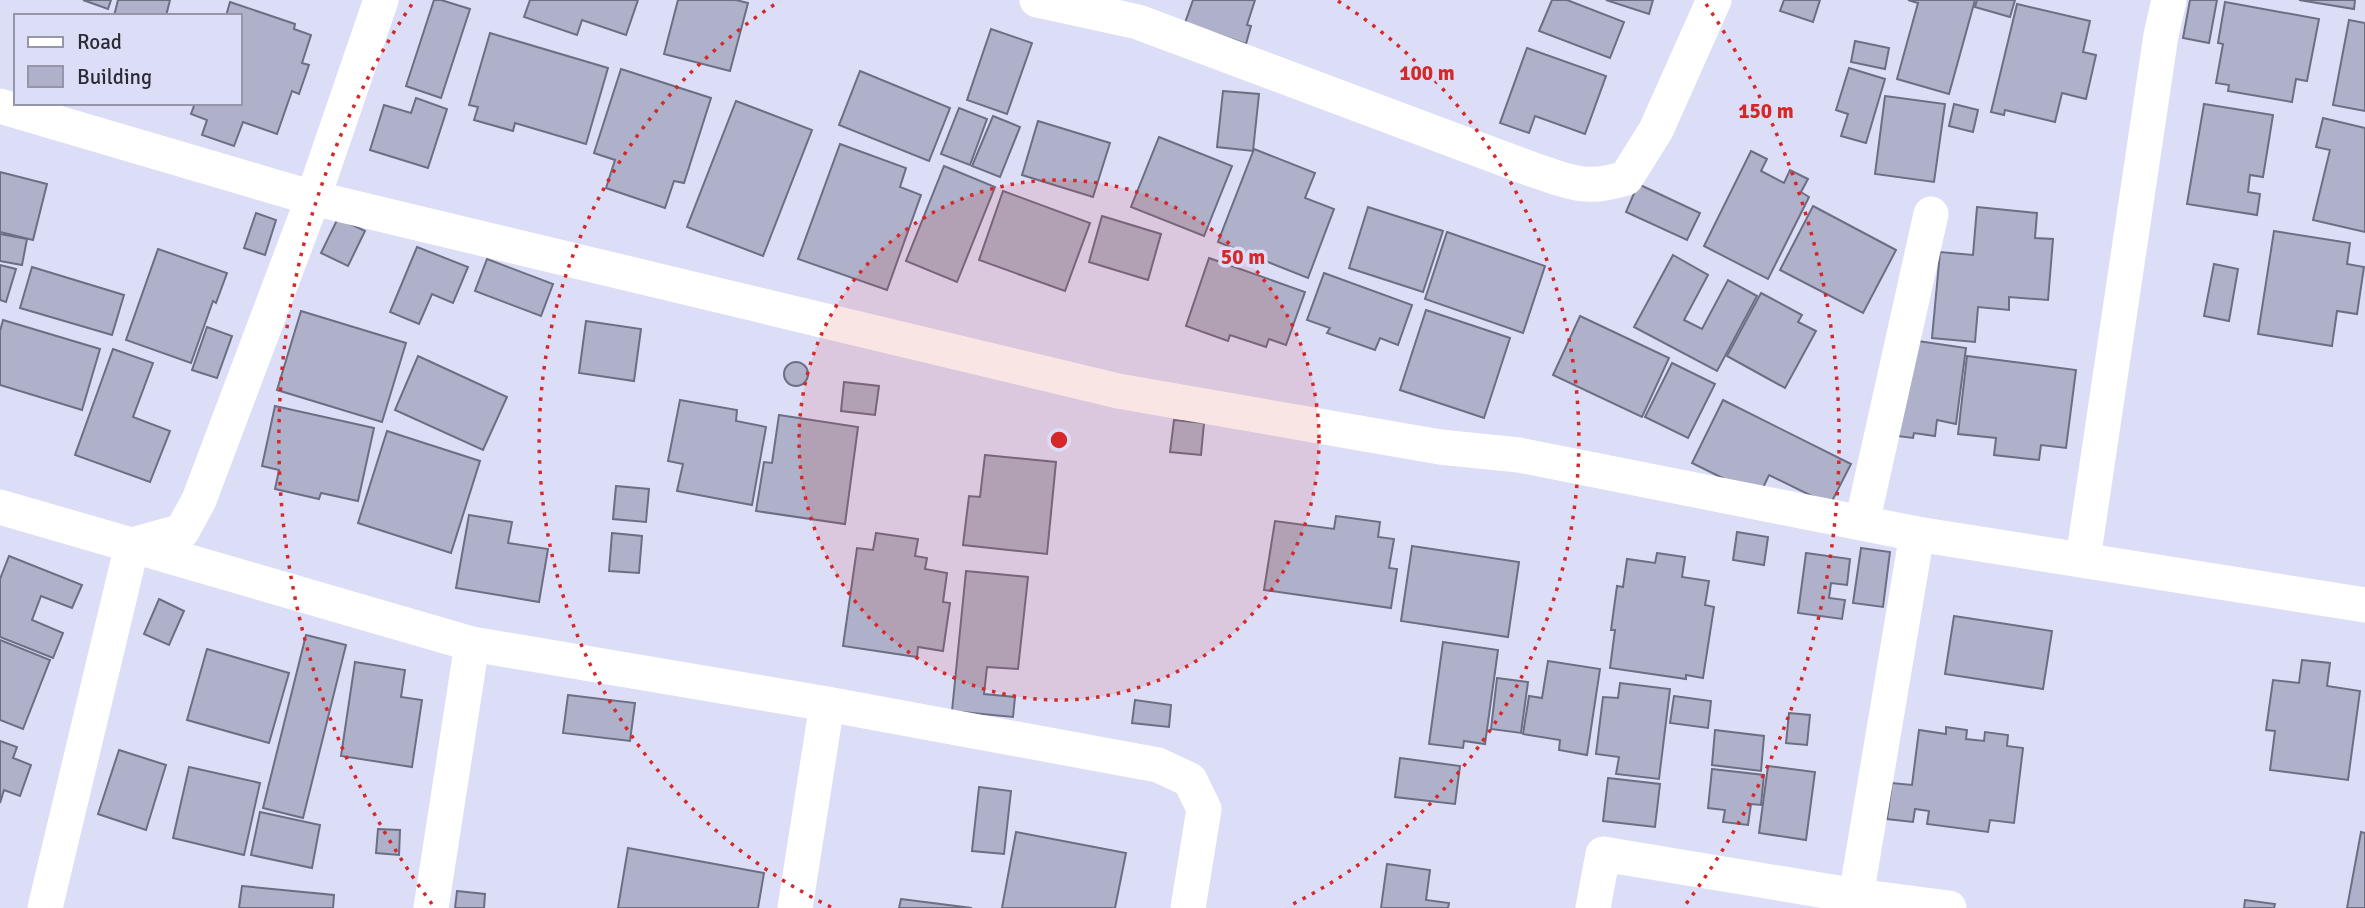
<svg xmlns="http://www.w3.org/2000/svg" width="2365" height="908" font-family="Signika,sans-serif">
<rect width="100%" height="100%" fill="#dcdef7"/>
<g fill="#aeb1c9" stroke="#6c6e84" stroke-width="2">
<path d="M83 0H111L108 9Z"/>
<path d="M118 0H170L166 16H114Z"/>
<path d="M434 0H441L470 9 441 98 406 86Z"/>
<path d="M530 0H638L626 35 582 20 577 35 524 17Z"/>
<path d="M678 0H736L748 3 730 71 664 54Z"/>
<path d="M1193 0H1255L1247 25 1251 26 1246 44 1185 23Z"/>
<path d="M1552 0H1567L1624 22 1610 58 1539 31Z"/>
<path d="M1606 0H1653L1649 14Z"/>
<path d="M1784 0H1820L1813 22 1780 11Z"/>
<path d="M1908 0H1975L1949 94 1897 79 1918 3Z"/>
<path d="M1977 0H2015L2010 17 1975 7Z"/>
<path d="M2190 0H2217L2209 43 2183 38Z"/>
<path d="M2299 0H2355L2354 9Z"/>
<path d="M230 2 295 24 294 29 311 35 302 63 309 65 299 94 292 91 277 134 243 122 234 146 202 135 207 120 191 114 195 103H240V16H226Z"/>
<path d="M2225 2 2319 19 2307 81 2296 79 2292 102 2228 91 2229 85 2216 83 2223 44 2218 43Z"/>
<path d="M2017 4 2090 21 2083 52 2096 55 2086 99 2062 93 2055 122 2005 110 2004 115 1991 112Z"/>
<path d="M2349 20 2365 23V111L2333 105Z"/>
<path d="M991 29 1032 43 1007 114 967 100Z"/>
<path d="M490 33 608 68 586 144 515 123 513 131 474 120 478 107 469 105Z"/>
<path d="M1855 41 1889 48 1885 69 1851 62Z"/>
<path d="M1527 48 1606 76 1585 134 1535 116 1529 133 1500 123Z"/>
<path d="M1849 68 1885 79 1866 143 1841 136 1848 114 1836 110Z"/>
<path d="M621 69 711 98 684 183 674 181 665 208 606 188 615 160 594 153Z"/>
<path d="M860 71 950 108 929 161 839 125Z"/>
<path d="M1223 91 1259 94 1253 151 1217 147Z"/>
<path d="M1885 96 1945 104 1934 182 1875 174Z"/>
<path d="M416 98 447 109 428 168 370 150 384 105 411 113Z"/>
<path d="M736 101 812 130 763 256 687 227Z"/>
<path d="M1954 104 1978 110 1973 132 1949 126Z"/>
<path d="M2204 104 2273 115 2263 177 2250 175 2248 192 2260 194 2257 215 2187 204Z"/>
<path d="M959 108 987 119 970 165 941 154Z"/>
<path d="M993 116 1020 127 1000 177 972 166Z"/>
<path d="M2323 118 2365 128V232L2313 220 2330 150 2316 147Z"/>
<path d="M1038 121 1110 143 1093 197 1022 175Z"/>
<path d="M1159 137 1232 166 1204 236 1131 207Z"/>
<path d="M840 144 906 168 900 187 921 195 887 290 798 259Z"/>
<path d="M1254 149 1315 173 1305 198 1334 209 1308 278 1218 242Z"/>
<path d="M1751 151 1767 159 1761 171 1784 183 1790 170 1808 179 1801 192 1809 197 1768 279 1704 246Z"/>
<path d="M944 166 995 187 957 282 906 261Z"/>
<path d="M0 172 47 184 33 240 0 232Z"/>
<path d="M1638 184 1700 213 1687 240 1626 212Z"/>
<path d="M1003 191 1090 223 1065 291 979 260Z"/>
<path d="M1813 206 1896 250 1863 313 1780 270Z"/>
<path d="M1368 207 1443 231 1423 292 1349 268Z"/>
<path d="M1977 207 2037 213 2035 238 2053 239 2048 300 2009 297V310L1978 307 1975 342 1932 338 1940 252 1973 255Z"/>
<path d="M256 213 276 220 265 255 244 248Z"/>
<path d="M1102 216 1161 234 1148 280 1089 262Z"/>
<path d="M338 218 365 231 348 266 321 253Z"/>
<path d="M2274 231 2350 243 2347 264 2364 267 2357 314 2337 311 2332 346 2258 334Z"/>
<path d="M1447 232 1545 266 1523 333 1425 299Z"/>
<path d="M0 234 27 239 22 265 0 261Z"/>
<path d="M417 247 468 267 453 303 432 294 419 324 390 312Z"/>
<path d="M158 249 227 273 216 303 213 301 191 363 126 340Z"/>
<path d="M1673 255 1708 275 1684 320 1702 329 1728 280 1757 296 1717 371 1634 327Z"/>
<path d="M1209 258 1305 292 1286 345 1269 339 1266 347 1230 335 1228 341 1186 326Z"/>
<path d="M487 259 553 284 541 316 475 291Z"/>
<path d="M2214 264 2238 269 2229 321 2204 316Z"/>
<path d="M0 265 16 269 6 302 0 300Z"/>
<path d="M32 267 124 295 112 335 20 308Z"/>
<path d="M1324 273 1412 305 1398 345 1380 338 1375 350 1327 333 1330 328 1307 320Z"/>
<path d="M1761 293 1802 315 1798 322 1816 331 1785 388 1727 356Z"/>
<path d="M1426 310 1510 338 1484 418 1400 390Z"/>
<path d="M301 311 406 343 382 422 277 390Z"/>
<path d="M1580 316 1669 358 1642 417 1553 375Z"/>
<path d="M3 320 100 349 82 410 0 385V331Z"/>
<path d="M586 321 641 329 634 381 579 373Z"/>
<path d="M207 327 232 336 217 378 192 370Z"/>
<path d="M1911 340 1966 348 1956 424 1937 420 1935 436 1914 433 1913 438 1897 436Z"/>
<path d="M113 349 153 363 133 417 170 431 150 482 75 455Z"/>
<path d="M418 356 507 397 483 450 395 410Z"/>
<path d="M1967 356 2076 370 2066 448 2041 445 2039 460 1994 455 1996 438 1958 434Z"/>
<circle cx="796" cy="374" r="12"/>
<path d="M1672 363 1715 384 1688 438 1645 417Z"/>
<path d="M844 382 879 386 875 415 841 411Z"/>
<path d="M680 400 737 410 736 421 766 427 752 505 677 491 683 464 668 461Z"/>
<path d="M1723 400 1851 464 1830 505 1769 475 1759 496 1692 463Z"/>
<path d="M275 406 374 428 358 501 321 493 319 499 275 489 279 470 262 466Z"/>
<path d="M779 415 858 427 845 524 756 511 764 462 772 463Z"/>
<path d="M1174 420 1204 423 1201 455 1170 452Z"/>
<path d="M387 431 480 461 451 553 358 523Z"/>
<path d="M985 455 1056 462 1047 554 963 545 969 496 980 497Z"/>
<path d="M616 486 649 489 646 522 613 519Z"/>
<path d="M469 515 512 522 508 543 548 549 539 602 456 588Z"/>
<path d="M1336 516 1380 522 1378 537 1394 539 1389 568 1397 569 1391 608 1264 590 1275 521 1334 529Z"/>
<path d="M1737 532 1768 537 1764 565 1733 560Z"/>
<path d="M612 533 642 536 639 573 609 571Z"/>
<path d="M876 533 918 539 915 556 927 558 925 569 947 573 943 602 950 603 943 651 918 647 917 657 843 646 857 548 873 550Z"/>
<path d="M1412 546 1519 562 1508 637 1401 621Z"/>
<path d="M1861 548 1890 552 1883 607 1853 603Z"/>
<path d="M1657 553 1685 557 1682 577 1709 581 1705 605 1714 607 1703 678 1686 675V679L1610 668 1615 630H1611L1617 586 1623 587 1627 559 1655 563Z"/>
<path d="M1806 553 1850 559 1847 585 1831 583 1829 598 1845 600 1842 619 1798 613Z"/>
<path d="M9 556 82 585 72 608 41 596 32 620 63 633 53 658 0 637V579Z"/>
<path d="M966 571 1028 577 1018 669 987 667 984 694 1015 697 1013 717 952 711Z"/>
<path d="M159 599 184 611 169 645 144 634Z"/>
<path d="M1954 616 2052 631 2043 689 1945 674Z"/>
<path d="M306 635 346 645 303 818 263 808Z"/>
<path d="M0 640 50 660 23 729 0 720Z"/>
<path d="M1443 642 1498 650 1485 744 1464 741 1463 748 1429 744Z"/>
<path d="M207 649 289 673 269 743 187 720Z"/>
<path d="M2302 660 2330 663 2327 686 2360 691 2348 780 2270 770 2275 731 2266 730 2273 680 2299 683Z"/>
<path d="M1548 661 1600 669 1587 755 1559 750 1560 740 1523 734 1529 696 1542 698Z"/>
<path d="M355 662 405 670 401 697 422 700 412 767 341 756Z"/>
<path d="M1497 678 1528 682 1521 733 1491 729Z"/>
<path d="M1620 683 1670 689 1659 779 1616 774 1619 757 1596 754 1603 697 1618 698Z"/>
<path d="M568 695 635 703 630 741 563 733Z"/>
<path d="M1674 696 1711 701 1708 728 1670 723Z"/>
<path d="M1135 700 1171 705 1169 727 1132 723Z"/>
<path d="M1789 713 1810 715 1807 745 1786 743Z"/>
<path d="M1946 727 1967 730 1966 739 1984 741 1985 732 2008 735 2007 746 2023 748 2014 823 1990 820 1988 832 1927 824 1929 811 1915 809 1913 822 1887 819 1892 783 1912 785 1919 730 1946 734Z"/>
<path d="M1715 730 1764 736 1761 771 1712 765Z"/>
<path d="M0 741 17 747 13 758 31 765 20 796 4 790 0 803Z"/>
<path d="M119 750 166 765 146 830 98 814Z"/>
<path d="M1400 758 1460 766 1455 804 1395 797Z"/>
<path d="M1768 766 1815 772 1806 840 1759 833Z"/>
<path d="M189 767 260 783 244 855 173 838Z"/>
<path d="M1712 769 1764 775 1761 805 1751 804 1748 825 1723 822 1725 810 1708 808Z"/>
<path d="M1608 778 1660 784 1655 827 1603 821Z"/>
<path d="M979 787 1011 791 1004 854 972 851Z"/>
<path d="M260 812 320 825 312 868 251 855Z"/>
<path d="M378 829 400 830 399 855 376 853Z"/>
<path d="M1016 832 1126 853 1115 908H1002Z"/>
<path d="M2361 832 2365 833V908H2347Z"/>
<path d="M628 848 764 873 758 908H618Z"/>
<path d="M1387 864 1430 870 1426 900 1449 903 1448 908H1381Z"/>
<path d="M242 886 334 895 333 908H239Z"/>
<path d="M457 891 485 894 484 908H455Z"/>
<path d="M901 899 972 908H899Z"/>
<path d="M2245 900 2275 904 2274 908H2244Z"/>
</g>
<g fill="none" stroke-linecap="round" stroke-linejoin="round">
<g stroke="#fff" stroke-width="35">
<path d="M1037 0 1138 22 1531 169C1570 182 1584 191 1626 178L1656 130 1714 0"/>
<path d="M0 106 313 198 1118 391 1440 447 1519 455 1917 534 2365 605"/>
<path d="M0 507 472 644 827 704 1158 765 1190 780 1204 809 1188 908"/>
<path d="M1862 523 1931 214"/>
<path d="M2083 559 2161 35 2169 0"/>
<path d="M1856 896 1917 534"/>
<path d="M45 908 132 545 182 531 199 500 313 198 381 0"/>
<path d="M431 908 472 644"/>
<path d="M795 908 827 704"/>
<path d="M1593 908 1603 854 1856 896 1949 908"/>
</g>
</g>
<circle cx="1059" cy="440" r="260" fill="#d62828" fill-opacity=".12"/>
<g fill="none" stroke="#d62828" stroke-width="3.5" stroke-dasharray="3.5 7">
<circle cx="1059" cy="440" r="260"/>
<path d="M831 907A520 520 0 0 1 780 1M1338 1A520 520 0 0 1 1287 907"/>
<path d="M432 904A780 780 0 0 1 412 4M1706 4A780 780 0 0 1 1686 904"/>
</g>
<circle cx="1059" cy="440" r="10" fill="#d62828" stroke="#dcdef7" stroke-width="3.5"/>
<g font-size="21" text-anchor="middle" font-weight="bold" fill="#d62828" stroke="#dcdef7" stroke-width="7" stroke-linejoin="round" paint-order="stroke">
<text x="1427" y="80">100 m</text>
<text x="1766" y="118">150 m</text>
<text x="1243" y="264">50 m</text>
</g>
<rect x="14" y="14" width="228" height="91" fill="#dcdef7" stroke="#9596a9" stroke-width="2"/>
<rect x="28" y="37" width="35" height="10" fill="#ffffff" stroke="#9596a9" stroke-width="2"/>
<text x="77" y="49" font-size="21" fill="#2a2b35">Road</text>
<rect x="28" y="66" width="35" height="21" fill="#aeb1c9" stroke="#9596a9" stroke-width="2"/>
<text x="77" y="84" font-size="21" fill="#2a2b35">Building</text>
</svg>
